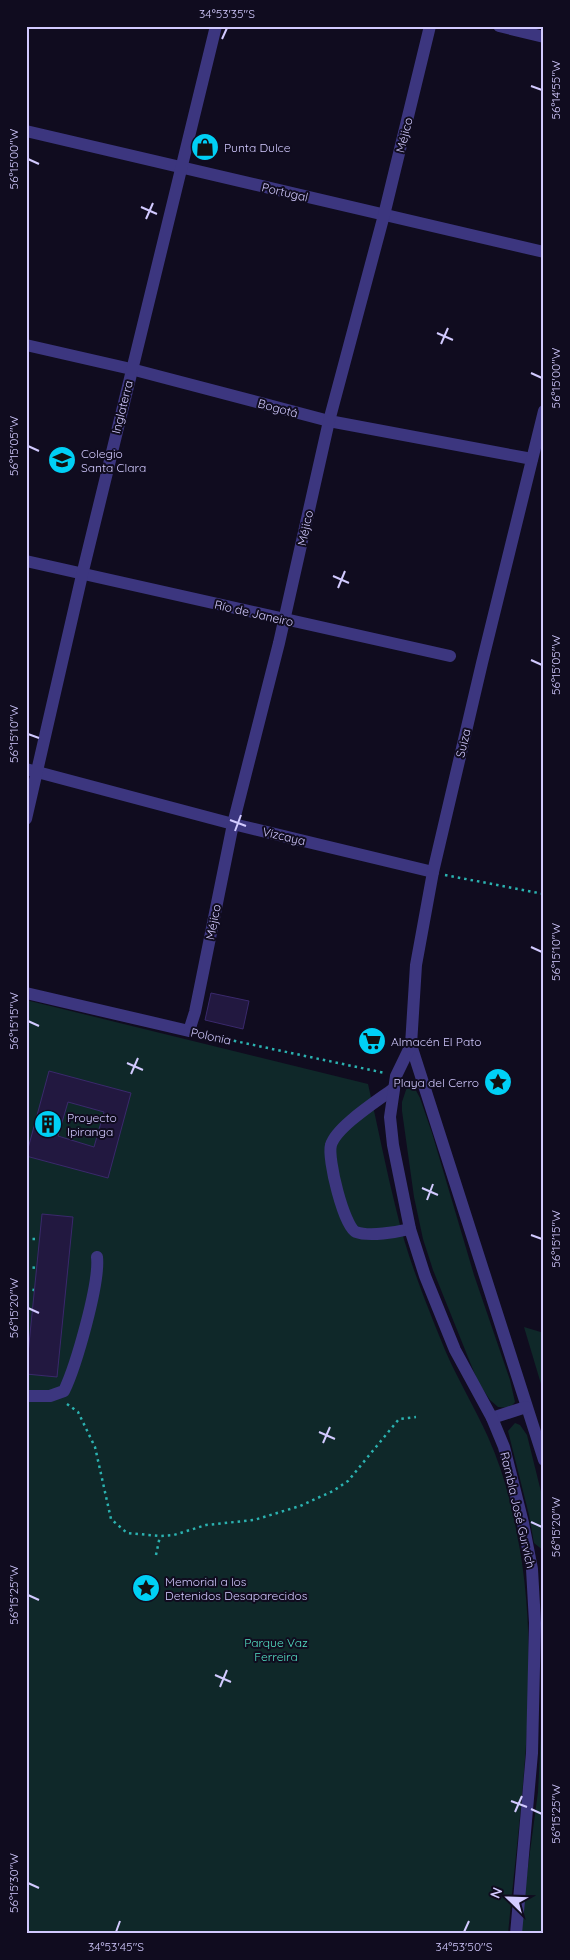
<svg xmlns="http://www.w3.org/2000/svg" width="570" height="1960" font-family="Quicksand,sans-serif">
<rect width="100%" height="100%" fill="#100c1f"/>
<g fill="#0f2829">
<path d="M26 1000 368 1084C378 1127 386 1170 397 1213 407 1257 428 1308 445 1350 458 1380 475 1408 488 1437 502 1468 511 1501 517 1534 543 1662 520 1805 508 1934H26Z"/>
<path d="M412 1083 420 1098 432 1133 474 1275 510 1380 515 1402 510 1408 498 1407 490 1400 478 1382 433 1270 423 1239 414 1197 402 1111V1102L408 1084Z"/>
<path d="M524 1327 544 1333V1394Z"/>
<path d="M515 1423 520 1425 527 1435 544 1504V1551L534 1543 529 1515 508 1431Z"/>
<path d="M544 1674V1934H519L538 1792Z"/>
</g>
<g fill="#221840" stroke="#3a296c" fill-rule="evenodd">
<path d="M211 993 249 1001 243 1029 205 1020Z"/>
<path d="M363 1032 384 1037 381 1051 360 1046Z"/>
<path d="M49 1071 131 1093 108 1178 26 1156ZM68 1102 104 1112 94 1147 58 1136Z"/>
<path d="M42 1214 73 1217 57 1377 26 1374Z"/>
</g>
<g fill="none" stroke-linecap="round" stroke-linejoin="round">
<g stroke="#2bb2b0" stroke-width="2.5" stroke-dasharray="2.5 4" stroke-linecap="butt">
<path d="M445 875 544 894"/>
<path d="M202 1034 385 1073"/>
<path d="M26 1239H39"/>
<path d="M26 1267 37 1268"/>
<path d="M26 1289 34 1290"/>
<path d="M26 1316 32 1317"/>
<path d="M26 1342 29 1343"/>
<path d="M67 1404 78 1412 95 1447 111 1519 127 1533 160 1536 174 1535 206 1525 254 1520 300 1506 333 1491 348 1481 399 1419 416 1417"/>
<path d="M156 1555 160 1536"/>
</g>
<g stroke="#3c367f" stroke-width="12">
<path d="M499 26 544 37"/>
<path d="M26 131 544 252"/>
<path d="M26 345 131 369 329 421 532 459"/>
<path d="M26 561 450 656"/>
<path d="M26 769 233 824 433 872"/>
<path d="M26 819 82 575 216 26"/>
<path d="M26 993 189 1031 195 1012 233 824 279 643 329 421 384 215 430 26"/>
<path d="M411 1045 544 1460"/>
<path d="M393 1089C377 1101 336 1127 331 1145 327 1158 344 1227 356 1232 369 1237 397 1232 410 1229"/>
<path d="M26 1396H50L64 1391C76 1366 100 1283 97 1257"/>
<path d="M492 1418 526 1407"/>
<path d="M516 1934 532 1753 535 1623 532 1569 523 1523 504 1447 492 1418 455 1350 425 1276 410 1229 393 1145 390 1117 396 1076 411 1045 416 965 433 872 482 663 544 411"/>
</g>
</g>
<path fill="none" stroke="#d2caff" stroke-width="2" d="M222 39 227 28M531 86 542 90M28 159 39 164M141 207 157 214M146 219 153 203M437 333 453 340M441 344 448 328M531 373 542 378M28 446 39 451M333 576 349 583M338 588 345 571M531 660 542 665M28 734 39 738M230 820 246 826M235 831 241 815M531 947 542 952M28 1021 39 1026M127 1063 143 1070M131 1074 138 1058M422 1188 438 1195M427 1200 433 1184M531 1235 542 1239M28 1308 39 1313M319 1432 335 1439M323 1443 330 1427M531 1522 542 1527M28 1595 39 1600M215 1675 231 1682M220 1687 227 1670M511 1801 527 1807M531 1809 542 1814M515 1812 522 1796M28 1883 39 1888M116 1932 120 1921M464 1932 469 1921"/>
<defs>
<g id="shop-disc" transform="scale(1.4375)"><circle r="9.5" fill="#00d0f5" stroke="#100c1f"/><path d="M-5-2.5h2.3a2.7 3.5 0 0 1 5.4 0H5L5.5 6h-11ZM-1.5-2.5h3a1.5 2.3 0 0 0-3 0Z" fill="#111"/></g>
<g id="school-disc" transform="scale(1.4375)"><circle r="9.5" fill="#00d0f5" stroke="#100c1f"/><path d="M0-5L7-2L0 1L-7-2ZM-4 1L0 2.5L4 1V4Q0 6-4 4Z" fill="#111"/></g>
<g id="supermarket-disc" transform="scale(1.4375)"><circle r="9.5" fill="#00d0f5" stroke="#100c1f"/><path d="M-6-5.5h2.5l.6 2H6L4.5 2H-2.5L-4.4-4H-6ZM-1.5 3.2a1.3 1.3 0 1 0 .1 0ZM3 3.2a1.3 1.3 0 1 0 .1 0Z" fill="#111"/></g>
<g id="sight-disc" transform="scale(1.4375)"><circle r="9.5" fill="#00d0f5" stroke="#100c1f"/><path d="M0-6L1.8-2.2L6-1.7L2.9 1.2L3.7 5.4L0 3.3L-3.7 5.4L-2.9 1.2L-6-1.7L-1.8-2.2Z" fill="#111"/></g>
<g id="building-disc" transform="scale(1.4375)"><circle r="9.5" fill="#00d0f5" stroke="#100c1f"/><path d="M-4-6H4V6H1V3H-1V6H-4ZM-2.5-4.3h1.7v1.8h-1.7ZM.8-4.3h1.7v1.8H.8ZM-2.5-1h1.7V.8h-1.7ZM.8-1h1.7V.8H.8Z" fill="#111"/></g>
</defs>
<g fill-rule="evenodd">
<use href="#shop-disc" x="205" y="147"/>
<use href="#school-disc" x="62" y="460"/>
<use href="#supermarket-disc" x="372" y="1041"/>
<use href="#sight-disc" x="498" y="1082"/>
<use href="#building-disc" x="48" y="1124"/>
<use href="#sight-disc" x="146" y="1588"/>
</g>
<g text-anchor="middle" dominant-baseline="central" stroke-width="4" stroke-linejoin="round" paint-order="stroke">
<g font-size="12" fill="#d2caff" stroke="#100c1f">
<text transform="translate(404 135) rotate(-76)">Méjico</text>
<text transform="translate(285 192) rotate(13)">Portugal</text>
<text transform="translate(122 407) rotate(-76)">Inglaterra</text>
<text transform="translate(278 408) rotate(15)">Bogotá</text>
<text transform="translate(305 528) rotate(-78)">Méjico</text>
<text transform="translate(254 613) rotate(13)">Río de Janeiro</text>
<text transform="translate(463 743) rotate(-77)">Suiza</text>
<text transform="translate(284 836) rotate(13)">Vizcaya</text>
<text transform="translate(213 922) rotate(-79)">Méjico</text>
<text transform="translate(211 1036) rotate(12)">Polonia</text>
<text transform="translate(518 1510) rotate(77)">Rambla José Gurvich</text>
</g>
<g font-size="12" fill="#d2caff" stroke="#100c1f" text-anchor="start">
<text x="224" y="147">Punta Dulce</text>
<text x="81" y="453">Colegio<tspan x="81" dy="14">Santa Clara</tspan></text>
<text x="391" y="1041">Almacén El Pato</text>
<text x="479" y="1082" text-anchor="end">Playa del Cerro</text>
<text x="67" y="1117">Proyecto<tspan x="67" dy="14">Ipiranga</tspan></text>
<text x="165" y="1581">Memorial a los<tspan x="165" dy="14">Detenidos Desaparecidos</tspan></text>
</g>
<g font-size="12" fill="#54e0c4" stroke="#100c1f">
<text x="276" y="1642">Parque Vaz<tspan x="276" dy="14">Ferreira</tspan></text>
</g>
</g>
<rect width="570" height="1960" fill="none" stroke="#100c1f" stroke-width="55"/>
<g transform="translate(508 1898) rotate(293)" stroke="#100c1f" stroke-width="4" paint-order="stroke">
<path d="M0-4L9 19L0 12L-9 19Z" fill="#d2caff"/>
<text y="-8" font-size="14" font-weight="bold" text-anchor="middle" fill="#d2caff">N</text>
</g>
<rect x="28" y="28" width="514" height="1904" fill="none" stroke="#d2caff" stroke-width="2"/>
<g font-size="12" text-anchor="middle" fill="#d2caff">
<text x="227" y="18">34°53'35"S</text>
<text transform="translate(556 90) rotate(-90)" y="4">56°14'55"W</text>
<text transform="translate(14 159) rotate(-90)" y="4">56°15'00"W</text>
<text transform="translate(556 378) rotate(-90)" y="4">56°15'00"W</text>
<text transform="translate(14 446) rotate(-90)" y="4">56°15'05"W</text>
<text transform="translate(556 665) rotate(-90)" y="4">56°15'05"W</text>
<text transform="translate(14 734) rotate(-90)" y="4">56°15'10"W</text>
<text transform="translate(556 952) rotate(-90)" y="4">56°15'10"W</text>
<text transform="translate(14 1021) rotate(-90)" y="4">56°15'15"W</text>
<text transform="translate(556 1239) rotate(-90)" y="4">56°15'15"W</text>
<text transform="translate(14 1308) rotate(-90)" y="4">56°15'20"W</text>
<text transform="translate(556 1527) rotate(-90)" y="4">56°15'20"W</text>
<text transform="translate(14 1595) rotate(-90)" y="4">56°15'25"W</text>
<text transform="translate(556 1814) rotate(-90)" y="4">56°15'25"W</text>
<text transform="translate(14 1883) rotate(-90)" y="4">56°15'30"W</text>
<text x="116" y="1951">34°53'45"S</text>
<text x="464" y="1951">34°53'50"S</text>
</g>
</svg>
